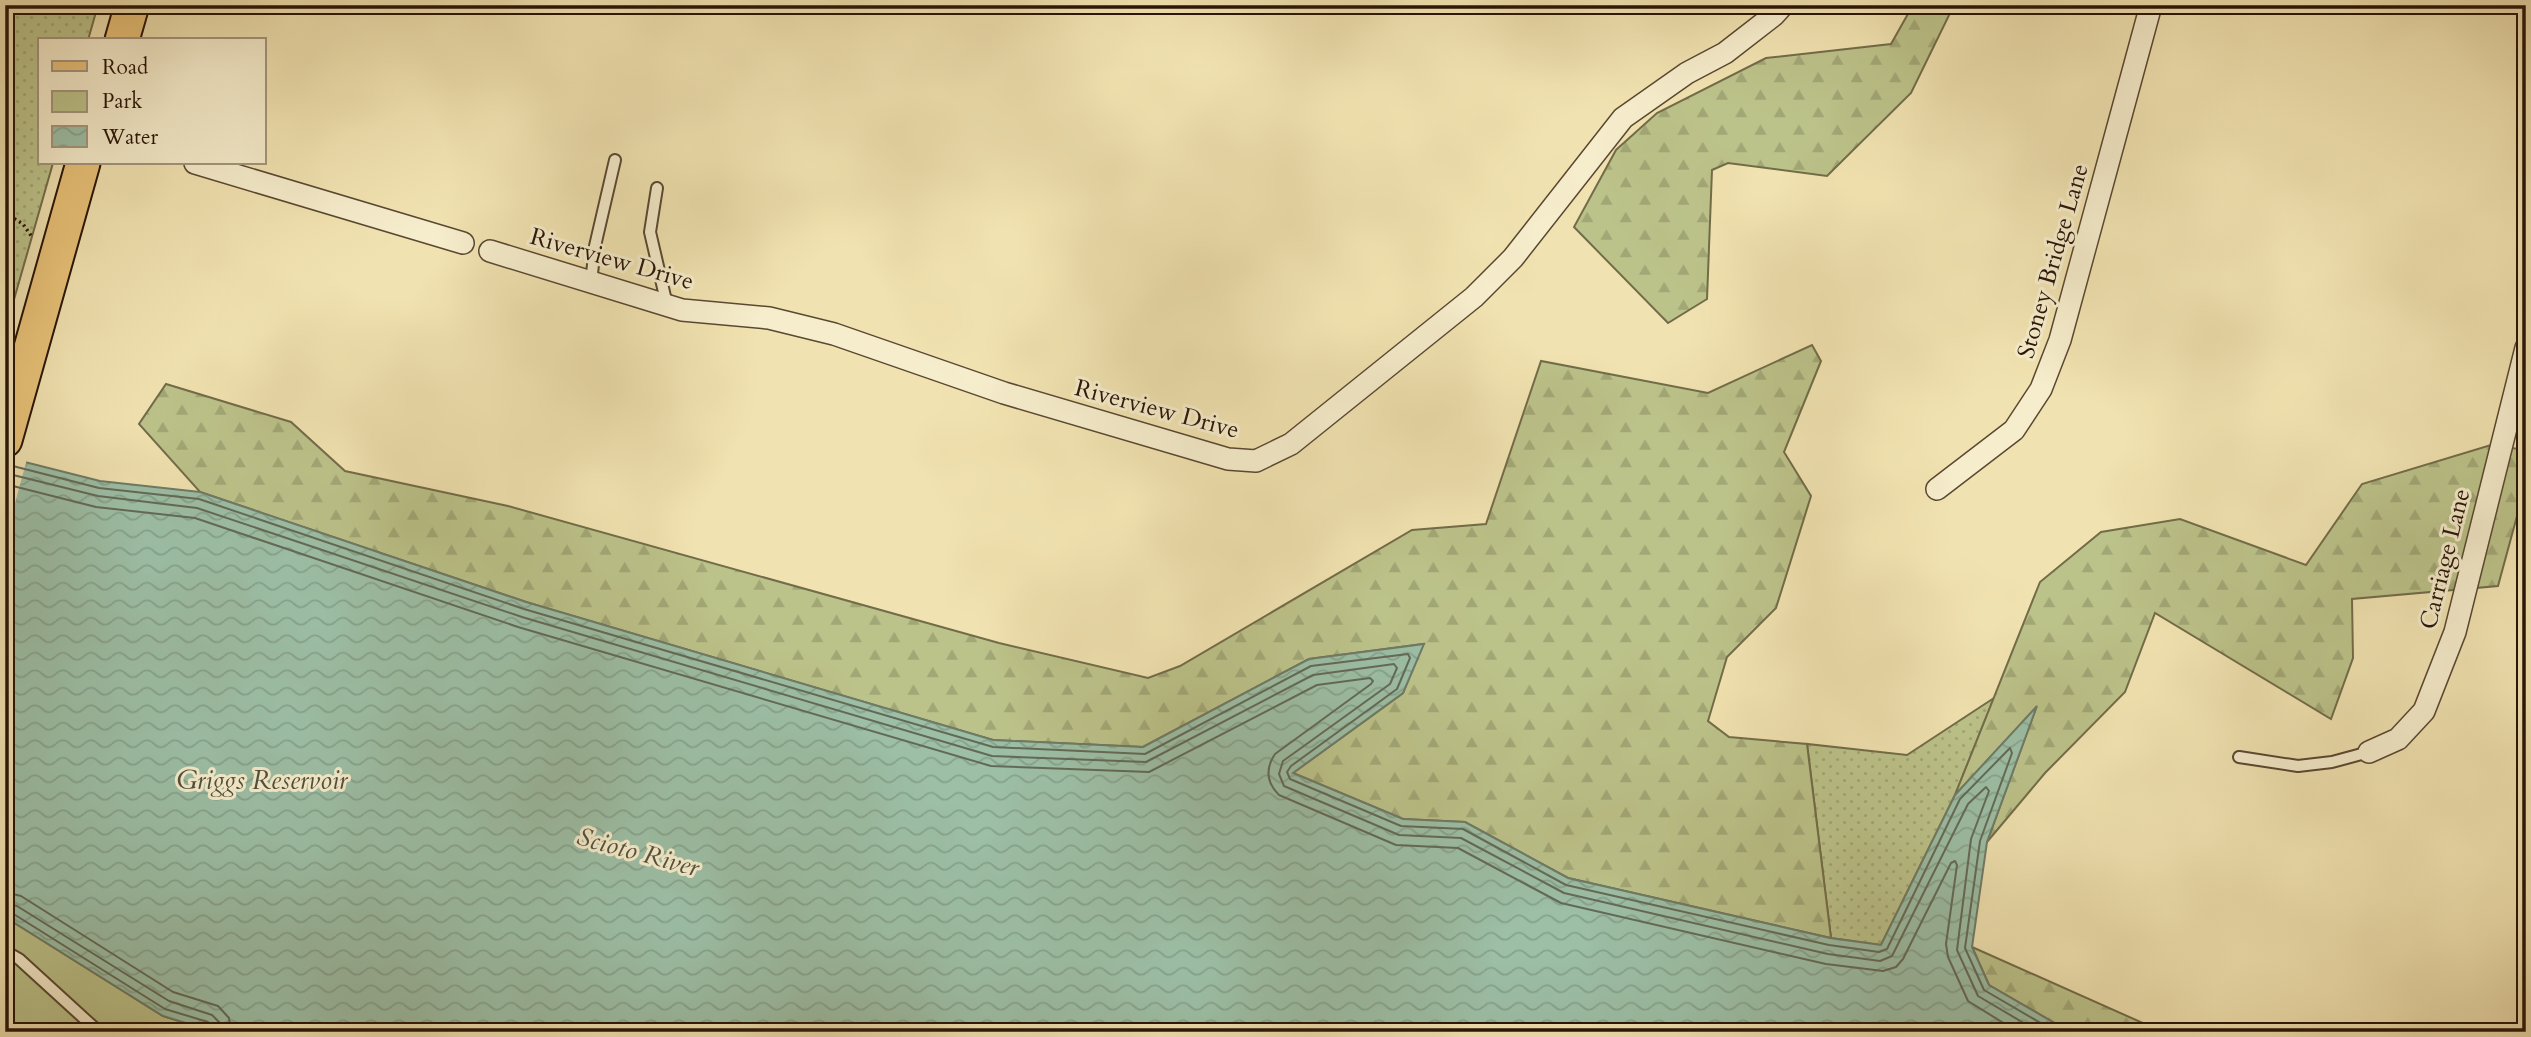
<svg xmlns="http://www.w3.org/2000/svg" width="2531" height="1037" font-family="Cardo,serif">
<defs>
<pattern id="grass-dots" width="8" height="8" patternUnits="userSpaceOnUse" patternTransform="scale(1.75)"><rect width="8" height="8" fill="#bcc38a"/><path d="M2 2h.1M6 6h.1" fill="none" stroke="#a2a776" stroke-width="1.8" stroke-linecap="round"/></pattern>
<pattern id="forest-firs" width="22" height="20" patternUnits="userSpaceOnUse" patternTransform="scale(1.75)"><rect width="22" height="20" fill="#bcc38a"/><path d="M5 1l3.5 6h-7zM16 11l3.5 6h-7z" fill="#a2a776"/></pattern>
<pattern id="water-waves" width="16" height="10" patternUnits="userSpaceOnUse" patternTransform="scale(1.75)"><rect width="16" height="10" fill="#9cbfa6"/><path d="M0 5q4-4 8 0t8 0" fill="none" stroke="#86a38d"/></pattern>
</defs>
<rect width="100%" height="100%" fill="#f1e3b1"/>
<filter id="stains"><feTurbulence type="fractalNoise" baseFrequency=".00286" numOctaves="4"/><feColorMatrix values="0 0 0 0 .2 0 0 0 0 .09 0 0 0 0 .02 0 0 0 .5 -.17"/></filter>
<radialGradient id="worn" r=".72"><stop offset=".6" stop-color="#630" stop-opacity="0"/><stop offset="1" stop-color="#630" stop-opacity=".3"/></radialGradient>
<g fill="url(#grass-dots)" stroke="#726c49" stroke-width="2">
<path d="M5 5H98L88 40H40V163H53L5 331Z"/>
<path d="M1994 698 1955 795 1881 945 1831 938 1807 744 1907 755Z"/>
</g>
<g fill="url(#forest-firs)" stroke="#726c49" stroke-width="2">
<path d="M1913 5H1954L1911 93 1827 176 1728 163 1712 170 1707 299 1668 323 1574 227 1616 150 1657 113 1766 58 1891 44Z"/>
<path d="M1812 345 1821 361 1784 452 1811 496 1776 608 1727 657 1708 721 1729 737 1807 744 1831 938 1568 878 1465 822 1403 819 1293 773 1403 693 1423 644 1309 659 1143 747 993 740 526 602 200 492 139 424 166 384 291 422 345 471 508 506 999 643 1148 678 1180 666 1412 530 1486 524 1541 361 1708 393Z"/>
<path d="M2491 445 2526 450V483L2498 586 2352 599 2353 658 2331 719 2155 613 2125 692 2045 773 1987 842 2036 708 1955 795 2040 582 2101 532 2180 519 2306 565 2362 484Z"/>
<path d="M1972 947 2163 1032H2070L1989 985Z"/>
</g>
<path fill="#bcc38a" stroke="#726c49" stroke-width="2" d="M5 917 163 1016 215 1032H5Z"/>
<path fill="url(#water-waves)" stroke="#6e7b67" stroke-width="2" d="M5 457 100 481 200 492 526 602 993 740 1143 747 1309 659 1424 644 1403 693 1293 773 1403 819 1465 822 1568 878 1830 938 1881 945 1955 795 2037 706 1987 842 1972 947 1989 985 2070 1032H215L163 1016 5 917Z"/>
<path fill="#f1e3b1" d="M5 454 27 459 5 540Z"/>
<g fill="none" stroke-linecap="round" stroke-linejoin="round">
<g stroke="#626a57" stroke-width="2">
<path d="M5 464 99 488 199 499 524 609 993 747 1145 754 1311 666 1408 654 1410 658 1397 689 1291 766 1287 772 1290 779 1401 826 1463 829 1566 885 1829 945 1879 952 1887 949 1960 799 2010 748 2012 753 1980 841 1965 948 1984 990 2056 1032"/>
<path d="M5 473 98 496 197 508 522 617 992 756 1146 762 1313 675 1394 664 1397 668 1390 684 1283 761 1279 774 1284 786 1399 835 1461 838 1564 893 1828 954 1880 961 1892 956 1968 804 1986 787 1989 791 1971 839 1957 950 1978 996 2039 1032"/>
<path d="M5 484 96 507 195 518 518 627 991 766 1149 772 1317 685 1370 678 1373 681 1371 684 1275 754C1265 769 1267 783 1279 795L1396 845 1458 848 1561 903 1826 964 1883 971 1896 967 1903 959 1951 863 1955 861 1957 865 1946 944 1948 957 1968 1001 2018 1032"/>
<path d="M5 892 21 896 173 992 218 1006 229 1018 231 1032"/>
<path d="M5 903 17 906 169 1001 212 1015 219 1022 221 1032"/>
<path d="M5 912 12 913 165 1009 208 1022 212 1032"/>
</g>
<g stroke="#5a4832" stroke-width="14">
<g id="service">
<path d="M657 188 650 232 667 305"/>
<path d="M591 283 595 246 615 160"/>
<path d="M2239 757 2298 766 2332 762 2369 752"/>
<path d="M5 951 19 959 99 1032"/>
</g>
</g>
<g stroke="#5a4832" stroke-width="24">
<g id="minor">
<path d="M195 163 463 243"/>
<path d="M490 251 682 310 769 318 834 334 1004 393 1228 459 1256 461 1291 444 1474 297 1513 258 1623 118 1687 73 1725 53 1774 15 1783 5"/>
<path d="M1937 489 2014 430 2041 389 2060 340 2151 5"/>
<path d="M2369 752 2398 739 2424 711 2455 632 2526 348"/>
</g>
</g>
<g stroke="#281408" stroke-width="37">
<g id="primary">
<path d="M122 40 132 5"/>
<path d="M5 440 83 163"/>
</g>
</g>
<path stroke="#281408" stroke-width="3.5" stroke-dasharray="2 3.5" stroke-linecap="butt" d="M5 213 23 224 32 237"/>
<use href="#service" stroke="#f6edcc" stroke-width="10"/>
<use href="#minor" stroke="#f6edcc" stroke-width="21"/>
<use href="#primary" stroke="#e8c278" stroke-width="33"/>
</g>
<g text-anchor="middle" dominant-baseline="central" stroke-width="6" stroke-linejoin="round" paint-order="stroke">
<g font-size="24" fill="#281408" stroke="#f6edcc">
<text transform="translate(612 259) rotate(16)">Riverview Drive</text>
<text transform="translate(2053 261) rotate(-74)">Stoney Bridge Lane</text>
<text transform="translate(1157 409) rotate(15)">Riverview Drive</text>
<text transform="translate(2445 559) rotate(-76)">Carriage Lane</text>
</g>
<g font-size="26" font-style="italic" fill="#51503f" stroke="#f6edcc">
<text x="262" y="780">Griggs Reservoir</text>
<text transform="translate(638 852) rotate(15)">Scioto River</text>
</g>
</g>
<rect width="2531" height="1037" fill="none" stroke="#f1e3b1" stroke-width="28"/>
<rect x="7" y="7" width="2517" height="1023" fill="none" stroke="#281408" stroke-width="3.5"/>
<rect x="14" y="14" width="2503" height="1009" fill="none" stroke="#281408" stroke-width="2"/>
<rect x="38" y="38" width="228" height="126" fill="#f6edcc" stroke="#a4967e" stroke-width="2"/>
<rect x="52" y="61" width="35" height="10" fill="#e8c278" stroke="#a4967e" stroke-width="2"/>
<text x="102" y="74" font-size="21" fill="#281408">Road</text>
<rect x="52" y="91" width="35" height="21" fill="#bcc38a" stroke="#a4967e" stroke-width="2"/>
<text x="102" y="108" font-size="21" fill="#281408">Park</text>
<rect x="52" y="126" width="35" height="21" fill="url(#water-waves)" stroke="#a4967e" stroke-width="2"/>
<text x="102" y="144" font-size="21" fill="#281408">Water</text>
<rect width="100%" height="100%" filter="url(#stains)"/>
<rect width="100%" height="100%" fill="url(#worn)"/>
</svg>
